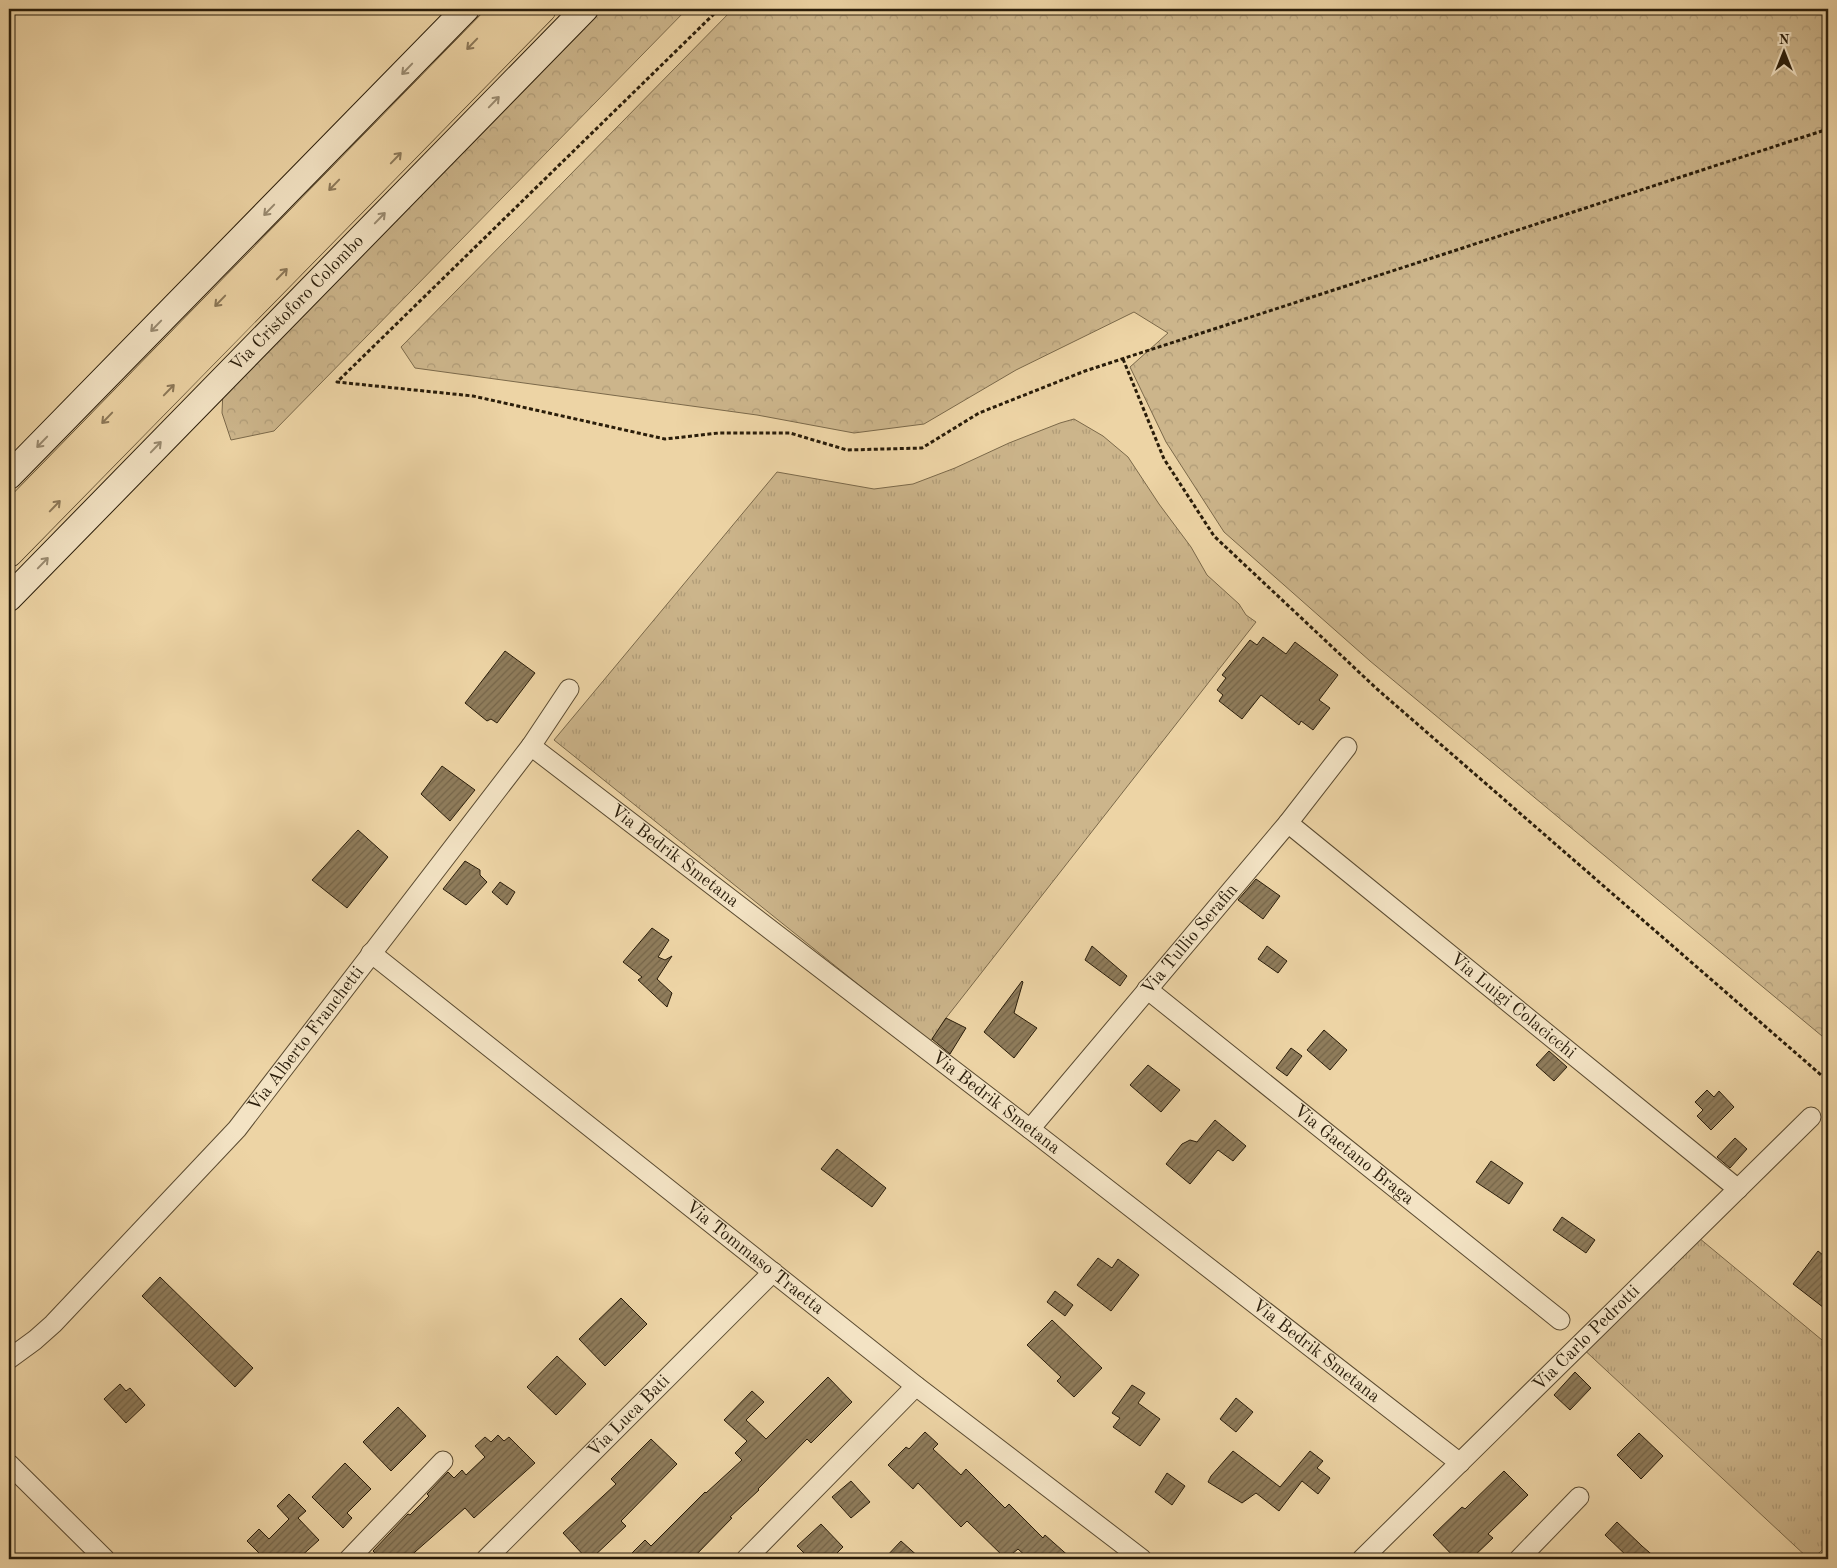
<svg xmlns="http://www.w3.org/2000/svg" width="1837" height="1568" font-family="'Old Standard TT',serif">
<defs>
<pattern id="grass-tufts" width="24" height="20" patternUnits="userSpaceOnUse" patternTransform="scale(1.25)"><rect width="24" height="20" fill="#ccb58b"/><path d="M3 7l-1-3M5 7V3M7 7l1-3M15 17l-1-3M17 17v-4M19 17l1-3" fill="none" stroke="#af9b77"/></pattern>
<pattern id="forest-crowns" width="20" height="18" patternUnits="userSpaceOnUse" patternTransform="scale(1.25)"><rect width="20" height="18" fill="#ccb58b"/><path d="M2 6a3 3 0 1 1 6 0M12 15a3 3 0 1 1 6 0" fill="none" stroke="#af9b77"/></pattern>
<pattern id="building-hatch" width="6" height="6" patternUnits="userSpaceOnUse" patternTransform="scale(1.25)"><rect width="6" height="6" fill="#8f7c5b"/><path d="M-1 1l2-2M0 6l6-6M5 7l2-2" fill="none" stroke="#756549"/></pattern>
</defs>
<rect width="100%" height="100%" fill="#edd4a5"/>
<filter id="stains"><feTurbulence type="fractalNoise" baseFrequency=".004" numOctaves="4"/><feColorMatrix values="0 0 0 0 .2 0 0 0 0 .09 0 0 0 0 .02 0 0 0 .5 -.17"/></filter>
<radialGradient id="worn" r=".72"><stop offset=".6" stop-color="#630" stop-opacity="0"/><stop offset="1" stop-color="#630" stop-opacity=".3"/></radialGradient>
<g fill="url(#grass-tufts)" stroke="#7b694a">
<path d="M1074 419 1103 436 1128 457 1159 504 1191 547 1207 575 1239 604 1246 615 1256 622 946 1018 930 1042 554 740 777 472 874 489 913 484 955 468 1009 443 1060 423Z"/>
<path d="M1693 1233 1828 1345V1545L1812 1559H1809L1579 1345Z"/>
</g>
<g fill="url(#forest-crowns)" stroke="#7b694a">
<path d="M598 9H687L274 431 231 440 222 413 223 390Z"/>
<path d="M733 9H1828V1041L1370 661 1224 532 1166 442 1130 367 1168 333 1134 312 1016 370 924 424 854 433 757 415 415 368 401 347Z"/>
</g>
<g fill="url(#building-hatch)" stroke="#2a1d0a">
<path d="M1263 637 1286 654 1295 642 1338 675 1319 700 1330 708 1313 730 1301 721 1299 725 1261 695 1242 719 1219 701 1223 695 1217 690 1226 678 1222 675 1250 640 1257 645Z"/>
<path d="M505 651 535 673 497 723 491 719 487 721 465 703Z"/>
<path d="M442 766 475 790 450 821 421 794Z"/>
<path d="M358 830 388 857 347 908 312 880Z"/>
<path d="M465 861 480 870V875L487 882 466 905 443 889Z"/>
<path d="M1256 879 1280 896 1263 919 1238 900Z"/>
<path d="M500 882 515 892 507 905 492 892Z"/>
<path d="M652 928 669 940 658 957 665 960 672 956 657 979 672 993 667 1007 638 980 642 977 623 962Z"/>
<path d="M1092 946 1127 976 1120 986 1085 960Z"/>
<path d="M1267 946 1287 961 1278 973 1258 959Z"/>
<path d="M1022 981 1023 982 1014 1013 1037 1028 1014 1058 984 1032Z"/>
<path d="M946 1018 966 1028 950 1054 932 1039Z"/>
<path d="M1324 1030 1347 1050 1330 1070 1307 1050Z"/>
<path d="M1291 1048 1302 1056 1287 1076 1276 1068Z"/>
<path d="M1549 1051 1567 1067 1554 1081 1536 1065Z"/>
<path d="M1148 1065 1180 1090 1161 1112 1130 1085Z"/>
<path d="M1707 1090 1714 1097 1719 1091 1734 1107 1711 1130 1697 1116 1703 1110 1695 1102Z"/>
<path d="M1215 1120 1246 1146 1233 1161 1218 1150 1190 1184 1166 1164 1182 1144 1190 1140 1197 1142Z"/>
<path d="M1735 1138 1747 1149 1730 1168 1717 1157Z"/>
<path d="M837 1149 886 1188 872 1207 821 1169Z"/>
<path d="M1491 1161 1523 1183 1509 1204 1476 1182Z"/>
<path d="M1562 1217 1595 1240 1586 1253 1553 1230Z"/>
<path d="M1818 1251 1828 1259V1311L1793 1284Z"/>
<path d="M1098 1258 1112 1268 1118 1259 1139 1275 1111 1311 1077 1285Z"/>
<path d="M160 1277 253 1368 235 1387 142 1296Z"/>
<path d="M1055 1291 1073 1305 1065 1316 1047 1302Z"/>
<path d="M621 1298 647 1324 605 1366 579 1339Z"/>
<path d="M1052 1320 1102 1368 1074 1397 1057 1381 1061 1377 1027 1345Z"/>
<path d="M557 1356 586 1384 556 1415 527 1387Z"/>
<path d="M1575 1372 1591 1388 1570 1410 1554 1395Z"/>
<path d="M828 1377 852 1402 811 1443 807 1439 758 1489 759 1490 730 1517 732 1518 692 1559H626L645 1540 651 1546 705 1492 706 1493 742 1460 735 1453 747 1441 724 1420 752 1391 764 1402 746 1420 766 1439Z"/>
<path d="M120 1384 126 1391 130 1388 145 1405 126 1423 104 1399Z"/>
<path d="M1132 1385 1145 1393 1138 1403 1160 1419 1140 1446 1113 1427 1120 1418 1112 1413Z"/>
<path d="M1236 1398 1253 1412 1236 1432 1220 1419Z"/>
<path d="M398 1407 426 1436 391 1471 363 1442Z"/>
<path d="M925 1432 938 1444 933 1449 961 1475 966 1469 1005 1508 1009 1504 1043 1538 1045 1535 1072 1559H1029L1018 1549 1006 1559 967 1521 961 1527 918 1483 913 1489 888 1465 906 1447 909 1449Z"/>
<path d="M1639 1433 1663 1456 1641 1479 1617 1455Z"/>
<path d="M498 1435 504 1441 509 1437 535 1463 474 1518 465 1508 407 1559H381L373 1551 408 1514 410 1515 429 1496 427 1494 448 1472 454 1478 462 1470 466 1475 485 1457 475 1446 485 1437 491 1442Z"/>
<path d="M651 1439 677 1464 621 1521 626 1526 591 1559H587L563 1533 616 1484 611 1479Z"/>
<path d="M1233 1451 1280 1487 1310 1451 1323 1461 1317 1468 1330 1478 1318 1494 1302 1481 1279 1511 1256 1493 1242 1503 1208 1482 1211 1476Z"/>
<path d="M345 1463 371 1489 347 1513 352 1518 343 1528 312 1497Z"/>
<path d="M1504 1471 1528 1495 1488 1534 1493 1538 1471 1559H1456L1433 1535 1462 1507 1465 1509Z"/>
<path d="M1167 1473 1185 1486 1172 1505 1155 1492Z"/>
<path d="M851 1481 870 1502 851 1518 832 1497Z"/>
<path d="M289 1494 306 1511 298 1518 319 1540 298 1559H265L247 1541 259 1529 269 1539 289 1519 277 1506Z"/>
<path d="M1617 1522 1642 1546 1657 1559H1630L1605 1535Z"/>
<path d="M821 1524 843 1547 831 1559H810L797 1546Z"/>
<path d="M901 1541 921 1559H884Z"/>
</g>
<g fill="none" stroke-linecap="round" stroke-linejoin="round">
<g stroke="#5b4b31" stroke-width="21">
<g id="street">
<path id="s1" d="M531 746 1030 1129 1460 1463"/>
<path id="s2" d="M1288 823 1738 1189"/>
<path id="s3" d="M371 953 916 1386 1142 1559"/>
<path id="s4" d="M1147 989 1560 1320"/>
<path id="s5" d="M1030 1129 1288 823 1347 747"/>
<path id="s6" d="M9 1359 35 1340 53 1324 237 1129 531 746 569 689"/>
<path d="M9 1464 105 1559"/>
<path d="M349 1559 443 1461"/>
<path id="s7" d="M486 1559 773 1272"/>
<path d="M746 1559 916 1386"/>
<path id="s8" d="M1362 1559 1811 1117"/>
<path d="M1519 1559 1579 1497"/>
</g>
</g>
<g stroke="#2a1d0a" stroke-width="28">
<g id="secondary">
<path d="M9 476 466 9"/>
<path id="s9" d="M9 598 585 9"/>
</g>
</g>
<g stroke="#2a1d0a" stroke-width="29">
<g id="primary">
<path d="M9 518 506 9"/>
<path d="M9 553 542 9"/>
</g>
</g>
<g stroke="#2a1d0a" stroke-width="3" stroke-dasharray="4 2.5" stroke-linecap="butt">
<path d="M719 9 337 382 473 396 665 439 719 433H790L847 450 922 448 979 413 1085 371 1828 129"/>
<path d="M1123 359 1164 459 1214 536 1377 689 1828 1081"/>
</g>
<use href="#street" stroke="#f3e3c4" stroke-width="19"/>
<use href="#secondary" stroke="#f3e3c4" stroke-width="26"/>
<use href="#primary" stroke="#edd4a5" stroke-width="28"/>
</g>
<defs><path id="oneway-shaft" d="M-6 0H5M1.5-3L5.5 0L1.5 3" fill="none" stroke-width="1.6" stroke-linecap="round" stroke-linejoin="round" transform="scale(1.25)"/></defs>
<g stroke="#8c7858">
<use href="#oneway-shaft" transform="translate(472 44) rotate(134)"/>
<use href="#oneway-shaft" transform="translate(396 158) rotate(-46)"/>
<use href="#oneway-shaft" transform="translate(334 185) rotate(134)"/>
<use href="#oneway-shaft" transform="translate(282 274) rotate(-46)"/>
<use href="#oneway-shaft" transform="translate(220 301) rotate(134)"/>
<use href="#oneway-shaft" transform="translate(169 390) rotate(-46)"/>
<use href="#oneway-shaft" transform="translate(107 418) rotate(134)"/>
<use href="#oneway-shaft" transform="translate(55 506) rotate(-46)"/>
</g>
<g stroke="#998a70">
<use href="#oneway-shaft" transform="translate(407 69) rotate(134)"/>
<use href="#oneway-shaft" transform="translate(494 102) rotate(-46)"/>
<use href="#oneway-shaft" transform="translate(269 210) rotate(134)"/>
<use href="#oneway-shaft" transform="translate(380 218) rotate(-46)"/>
<use href="#oneway-shaft" transform="translate(156 326) rotate(134)"/>
<use href="#oneway-shaft" transform="translate(42 442) rotate(134)"/>
<use href="#oneway-shaft" transform="translate(156 447) rotate(-46)"/>
<use href="#oneway-shaft" transform="translate(43 563) rotate(-46)"/>
</g>
<g text-anchor="middle" dominant-baseline="central" stroke-width="5" stroke-linejoin="round" paint-order="stroke">
<g font-size="18" fill="#2a1d0a" stroke="#f3e3c4">
<text stroke="none"><textPath href="#s9" startOffset="412">Via Cristoforo Colombo</textPath></text>
<text stroke="none"><textPath href="#s1" startOffset="181">Via Bedrik Smetana</textPath></text>
<text stroke="none"><textPath href="#s5" startOffset="248">Via Tullio Serafin</textPath></text>
<text stroke="none"><textPath href="#s2" startOffset="290">Via Luigi Colacicchi</textPath></text>
<text stroke="none"><textPath href="#s6" startOffset="438">Via Alberto Franchetti</textPath></text>
<text stroke="none"><textPath href="#s1" startOffset="586">Via Bedrik Smetana</textPath></text>
<text stroke="none"><textPath href="#s4" startOffset="265">Via Gaetano Braga</textPath></text>
<text stroke="none"><textPath href="#s3" startOffset="490">Via Tommaso Traetta</textPath></text>
<text stroke="none"><textPath href="#s8" startOffset="315">Via Carlo Pedrotti</textPath></text>
<text stroke="none"><textPath href="#s1" startOffset="991">Via Bedrik Smetana</textPath></text>
<text stroke="none"><textPath href="#s7" startOffset="202">Via Luca Bati</textPath></text>
</g>
</g>
<rect width="1837" height="1568" fill="none" stroke="#edd4a5" stroke-width="30"/>
<rect x="10" y="10" width="1817" height="1548" fill="none" stroke="#2a1d0a" stroke-width="2.5"/>
<rect x="15" y="15" width="1807" height="1538" fill="none" stroke="#2a1d0a"/>
<g transform="translate(1784 52)" stroke="#f3e3c4" stroke-width="4" paint-order="stroke">
<path d="M0-4L9 19L0 12L-9 19Z" fill="#2a1d0a"/>
<text y="-8" font-size="14" font-weight="bold" text-anchor="middle" fill="#2a1d0a">N</text>
</g>
<rect width="100%" height="100%" filter="url(#stains)"/>
<rect width="100%" height="100%" fill="url(#worn)"/>
</svg>
